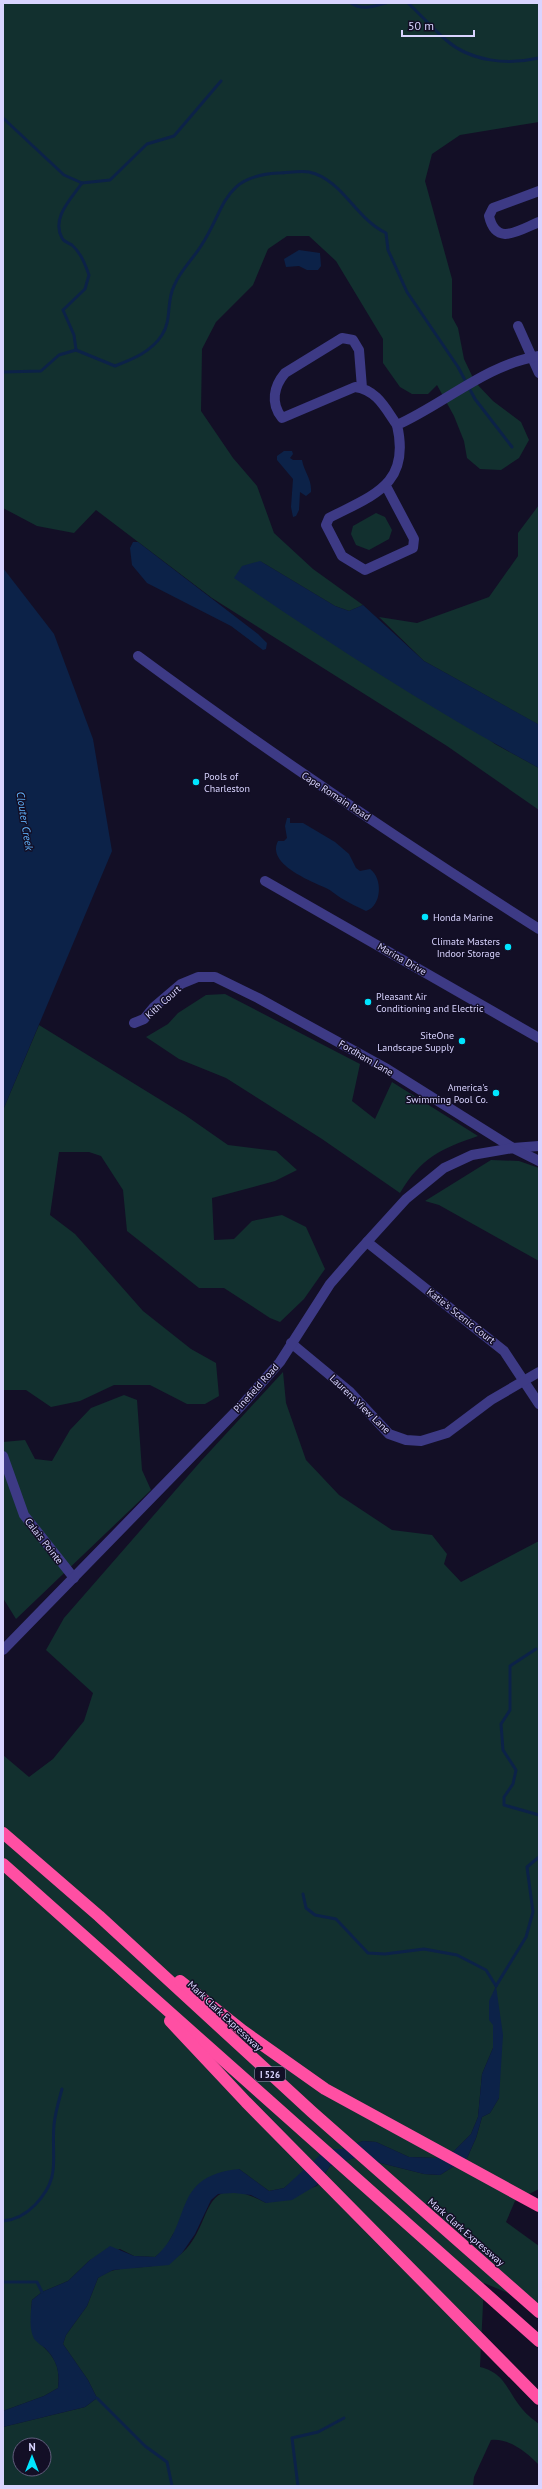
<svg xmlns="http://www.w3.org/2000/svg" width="542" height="2489" font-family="'PT Sans',sans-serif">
<rect width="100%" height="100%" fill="#130f26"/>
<g fill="#12302f" fill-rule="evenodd">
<path d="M3 3H539V122L460 135 432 154 425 181 452 279V317L458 328 464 359 475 382 493 401 521 422 529 440 519 458 501 470 480 469 467 458 464 441 454 416 437 385 428 394H412L400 387 383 363V339L336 261 309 236H287L268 249 253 285 216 322 202 349 201 411 233 458 257 486 274 533 313 569 363 605 349 611 335 606 260 561 495 744 539 768V810L447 746 212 598 96 510 74 533 37 526 3 508Z"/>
<path d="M539 505V725L424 661 379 617 417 623 489 597 518 556V533Z"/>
<path d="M376 513 385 517 392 530 389 539 369 550 356 545 351 534 353 526Z"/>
<path d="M225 994 360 1064 352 1101 375 1119 392 1082 478 1136C440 1149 421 1158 400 1193L322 1139 226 1078 179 1059 146 1037 168 1024 178 1013 206 995Z"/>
<path d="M39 1025 185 1115 228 1145 276 1151 297 1170 275 1181 212 1198 214 1240 234 1239 252 1221 282 1215 306 1227 325 1269 304 1299 280 1322 270 1318 224 1288H199L127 1231 123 1190 101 1156 89 1152H59L50 1215 75 1234 143 1311 191 1349 216 1363 219 1396 205 1404H187L150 1385H114L80 1401 51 1407 26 1390H3V1110Z"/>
<path d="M491 1160 519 1161 539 1168V1261L439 1205 425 1201Z"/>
<path d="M283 1372 286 1403 306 1460 339 1495 392 1530 432 1535 447 1554 444 1564 461 1582 539 1541V2189L515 2201 506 2222 539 2246V2306L484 2283 480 2367C506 2373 507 2392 523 2410 527 2415 534 2420 539 2424V2465C527 2452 509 2438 491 2440L474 2477 473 2486H3V2427L85 2407 97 2398 88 2380 63 2344 66 2335 87 2306 98 2278C103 2275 109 2271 115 2270 138 2265 162 2271 182 2253 215 2224 198 2167 266 2203L317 2186 330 2166 357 2157 424 2174 440 2175 467 2158 476 2138 482 2117 490 2113 499 2098 493 2025V2048L482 2074 478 2117 471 2134 454 2151 438 2158 409 2157 376 2142 363 2141 342 2149 330 2150 284 2188 269 2191 239 2169 173 2234 165 2249 155 2257 134 2256 120 2249 90 2260 68 2281 42 2292 32 2300 31 2313 36 2340C53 2355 61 2364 58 2388L44 2396 3 2411V1755L29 1777 53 1759 84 1721 93 1693 46 1650 64 1618 201 1461ZM20 2445H44V2469H20Z"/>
<path d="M124 1395 137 1400 142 1470 151 1490 16 1619 3 1598V1442L25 1440 35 1459 52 1461 70 1430 91 1408Z"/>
</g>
<g fill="#0c2248">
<path d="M299 250 320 253 321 266 318 270H307L299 266 286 267 284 259Z"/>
<path d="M284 451H292L293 454 290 458 293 460H302C304 472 312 479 311 492L306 496 300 492 299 510 296 516 293 517 291 507 293 479 277 460V456Z"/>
<path d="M133 542H138L258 634 267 643 266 649 263 650 231 626 147 583 132 565 130 548Z"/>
<path d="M260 561 335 606 349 611 363 605 424 661 536 723 539 725V768C434 711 333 646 234 578L242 566Z"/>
<path d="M3 568 54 634 93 739 112 851 3 1110Z"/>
<path d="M287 818H290V823H303L335 842 349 854 356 868 360 871 370 869C383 878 382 906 366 911 358 907 349 903 341 898 336 895 331 890 326 888 311 881 266 864 278 841H284L287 838 285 826Z"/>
<path d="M496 1986 503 2035 499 2098 490 2113 482 2117 476 2138 467 2158 440 2175 424 2174 357 2157 330 2166 317 2185 292 2200 266 2203 251 2195 234 2193 218 2194 211 2200 195 2234 182 2253 169 2265 113 2270 98 2278 87 2306 66 2335 63 2344 88 2380 97 2398 85 2407 3 2427V2411L44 2396 58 2388C60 2372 57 2360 45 2348 42 2346 38 2343 35 2340 28 2329 31 2312 32 2300L42 2292 68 2281 90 2260 110 2246 134 2256 155 2257C194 2225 169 2176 239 2169L269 2191 284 2188 320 2155 330 2149H342L363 2141 376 2142 409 2157 438 2158 454 2151 471 2134 478 2117 482 2074 493 2048V2025L489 2020V2001Z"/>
</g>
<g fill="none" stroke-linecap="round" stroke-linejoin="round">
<g stroke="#0c2248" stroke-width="3">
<path d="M351 3C363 11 374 6 386 3"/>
<path d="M408 3C421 15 432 28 446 40 471 62 508 65 539 58"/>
<path d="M3 118 64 175 82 183 110 180 147 144 174 136 221 81"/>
<path d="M76 350 74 335 63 310 85 289 89 275C85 264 81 253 72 245 69 243 64 242 62 238 51 218 71 199 82 183"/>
<path d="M3 372 41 371 59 355 76 350 115 366C133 359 151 352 162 335 172 320 166 302 174 286 180 271 192 260 201 246 226 208 222 176 278 173 288 173 300 170 309 172 342 179 356 219 386 233L388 250 407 292 458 367 475 399 512 447"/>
<path d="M536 1649 510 1666V1710L501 1724 503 1750 516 1770 513 1784 504 1797V1805L539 1815"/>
<path d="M303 1894 306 1908 315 1915 336 1919 368 1953 385 1954 424 1949 457 1955 486 1970 496 1986"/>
<path d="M496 1986 526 1937 533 1912 527 1867 539 1857"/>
<path d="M3 2221C16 2220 26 2214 35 2205 62 2177 51 2159 54 2125 55 2113 59 2100 62 2089"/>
<path d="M3 2282H37L42 2292"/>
<path d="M97 2398 145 2446 167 2462 172 2486"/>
<path d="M298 2486 292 2438 318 2432 344 2418"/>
</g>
<g stroke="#3d3a85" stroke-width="10">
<path d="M539 191 493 208 489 216C496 247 519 230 539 222"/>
<path d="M518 326 539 373"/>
<path d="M362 388 359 350 353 340 342 338 285 373C274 386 270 403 282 418L355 387C377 390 385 408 397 425"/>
<path d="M386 486 414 539 413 548 365 570 342 556 326 525 329 518C373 495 411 485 397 425 444 404 487 364 539 356"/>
<path d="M138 656C268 752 402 842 539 929"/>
<path d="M265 881 539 1038"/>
<path d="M134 1023 144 1019 154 1007 181 984 198 977H215L258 998 387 1069 513 1148 539 1146"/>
<path d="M367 1242 504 1351 539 1404"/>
<path d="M291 1343 349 1391 389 1434 406 1440 421 1441 447 1433 491 1400 539 1372"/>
<path d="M3 1456 24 1515 74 1578"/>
<path d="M3 1650 242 1405 280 1362 330 1284 356 1254 406 1199 444 1168 472 1155 513 1148 539 1161"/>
</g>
<g stroke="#ff4fa3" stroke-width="12">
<path d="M3 1833 99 1916 312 2112 539 2312"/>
<path d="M3 1864 539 2341"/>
<path d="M180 1981 243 2031 325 2089 539 2206"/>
<path d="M170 2021 246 2102 539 2399"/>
</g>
</g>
<g fill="#00e5ff" stroke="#130f26" stroke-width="1.5">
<circle cx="196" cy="782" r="4"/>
<circle cx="425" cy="917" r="4"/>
<circle cx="508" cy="947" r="4"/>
<circle cx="368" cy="1002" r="4"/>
<circle cx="462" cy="1041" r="4"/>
<circle cx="496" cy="1093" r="4"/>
</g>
<g text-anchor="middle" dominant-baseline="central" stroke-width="3" stroke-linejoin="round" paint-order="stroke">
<rect fill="#130f26" stroke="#9e99be" stroke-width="1" x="255" y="2067" width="30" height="14" rx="3"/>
<g font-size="9" font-weight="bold" fill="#d9d4ff">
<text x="270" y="2074">I 526</text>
</g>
<g font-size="10" fill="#d9d4ff" stroke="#130f26" text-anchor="start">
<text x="204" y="776">Pools of<tspan x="204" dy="12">Charleston</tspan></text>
<text x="433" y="917">Honda Marine</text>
<text x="500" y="941" text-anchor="end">Climate Masters<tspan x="500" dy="12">Indoor Storage</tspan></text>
<text x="376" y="996">Pleasant Air<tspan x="376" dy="12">Conditioning and Electric</tspan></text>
<text x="454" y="1035" text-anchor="end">SiteOne<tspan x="454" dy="12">Landscape Supply</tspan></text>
<text x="488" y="1087" text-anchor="end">America's<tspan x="488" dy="12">Swimming Pool Co.</tspan></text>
</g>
<g font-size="10" fill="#d9d4ff" stroke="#130f26">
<text transform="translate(336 796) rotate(33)">Cape Romain Road</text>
<text transform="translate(402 959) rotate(30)">Marina Drive</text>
<text transform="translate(163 1002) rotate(-42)">Kith Court</text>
<text transform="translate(366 1058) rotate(30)">Fordham Lane</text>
<text transform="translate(461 1316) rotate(38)">Katie's Scenic Court</text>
<text transform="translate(256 1388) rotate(-48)">Pinefield Road</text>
<text transform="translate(360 1404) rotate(44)">Laurens View Lane</text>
<text transform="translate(44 1541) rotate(52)">Calais Pointe</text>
<text transform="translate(225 2016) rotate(43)">Mark Clark Expressway</text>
<text transform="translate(466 2232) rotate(41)">Mark Clark Expressway</text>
</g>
<g font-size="11" font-style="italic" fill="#62b6ff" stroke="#130f26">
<text transform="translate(25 821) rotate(81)">Clouter Creek</text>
</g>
</g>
<rect width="542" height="2489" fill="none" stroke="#d9d4ff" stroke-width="8"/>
<g transform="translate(32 2457)"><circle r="19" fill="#130f26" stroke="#625e7d"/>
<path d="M0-3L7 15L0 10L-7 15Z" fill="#00e5ff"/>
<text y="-6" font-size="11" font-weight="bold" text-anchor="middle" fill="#d9d4ff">N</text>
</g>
<path d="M402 30v6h72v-6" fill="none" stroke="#d9d4ff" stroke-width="2"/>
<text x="408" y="30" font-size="12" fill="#d9d4ff" stroke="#130f26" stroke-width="3" paint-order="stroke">50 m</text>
</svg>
